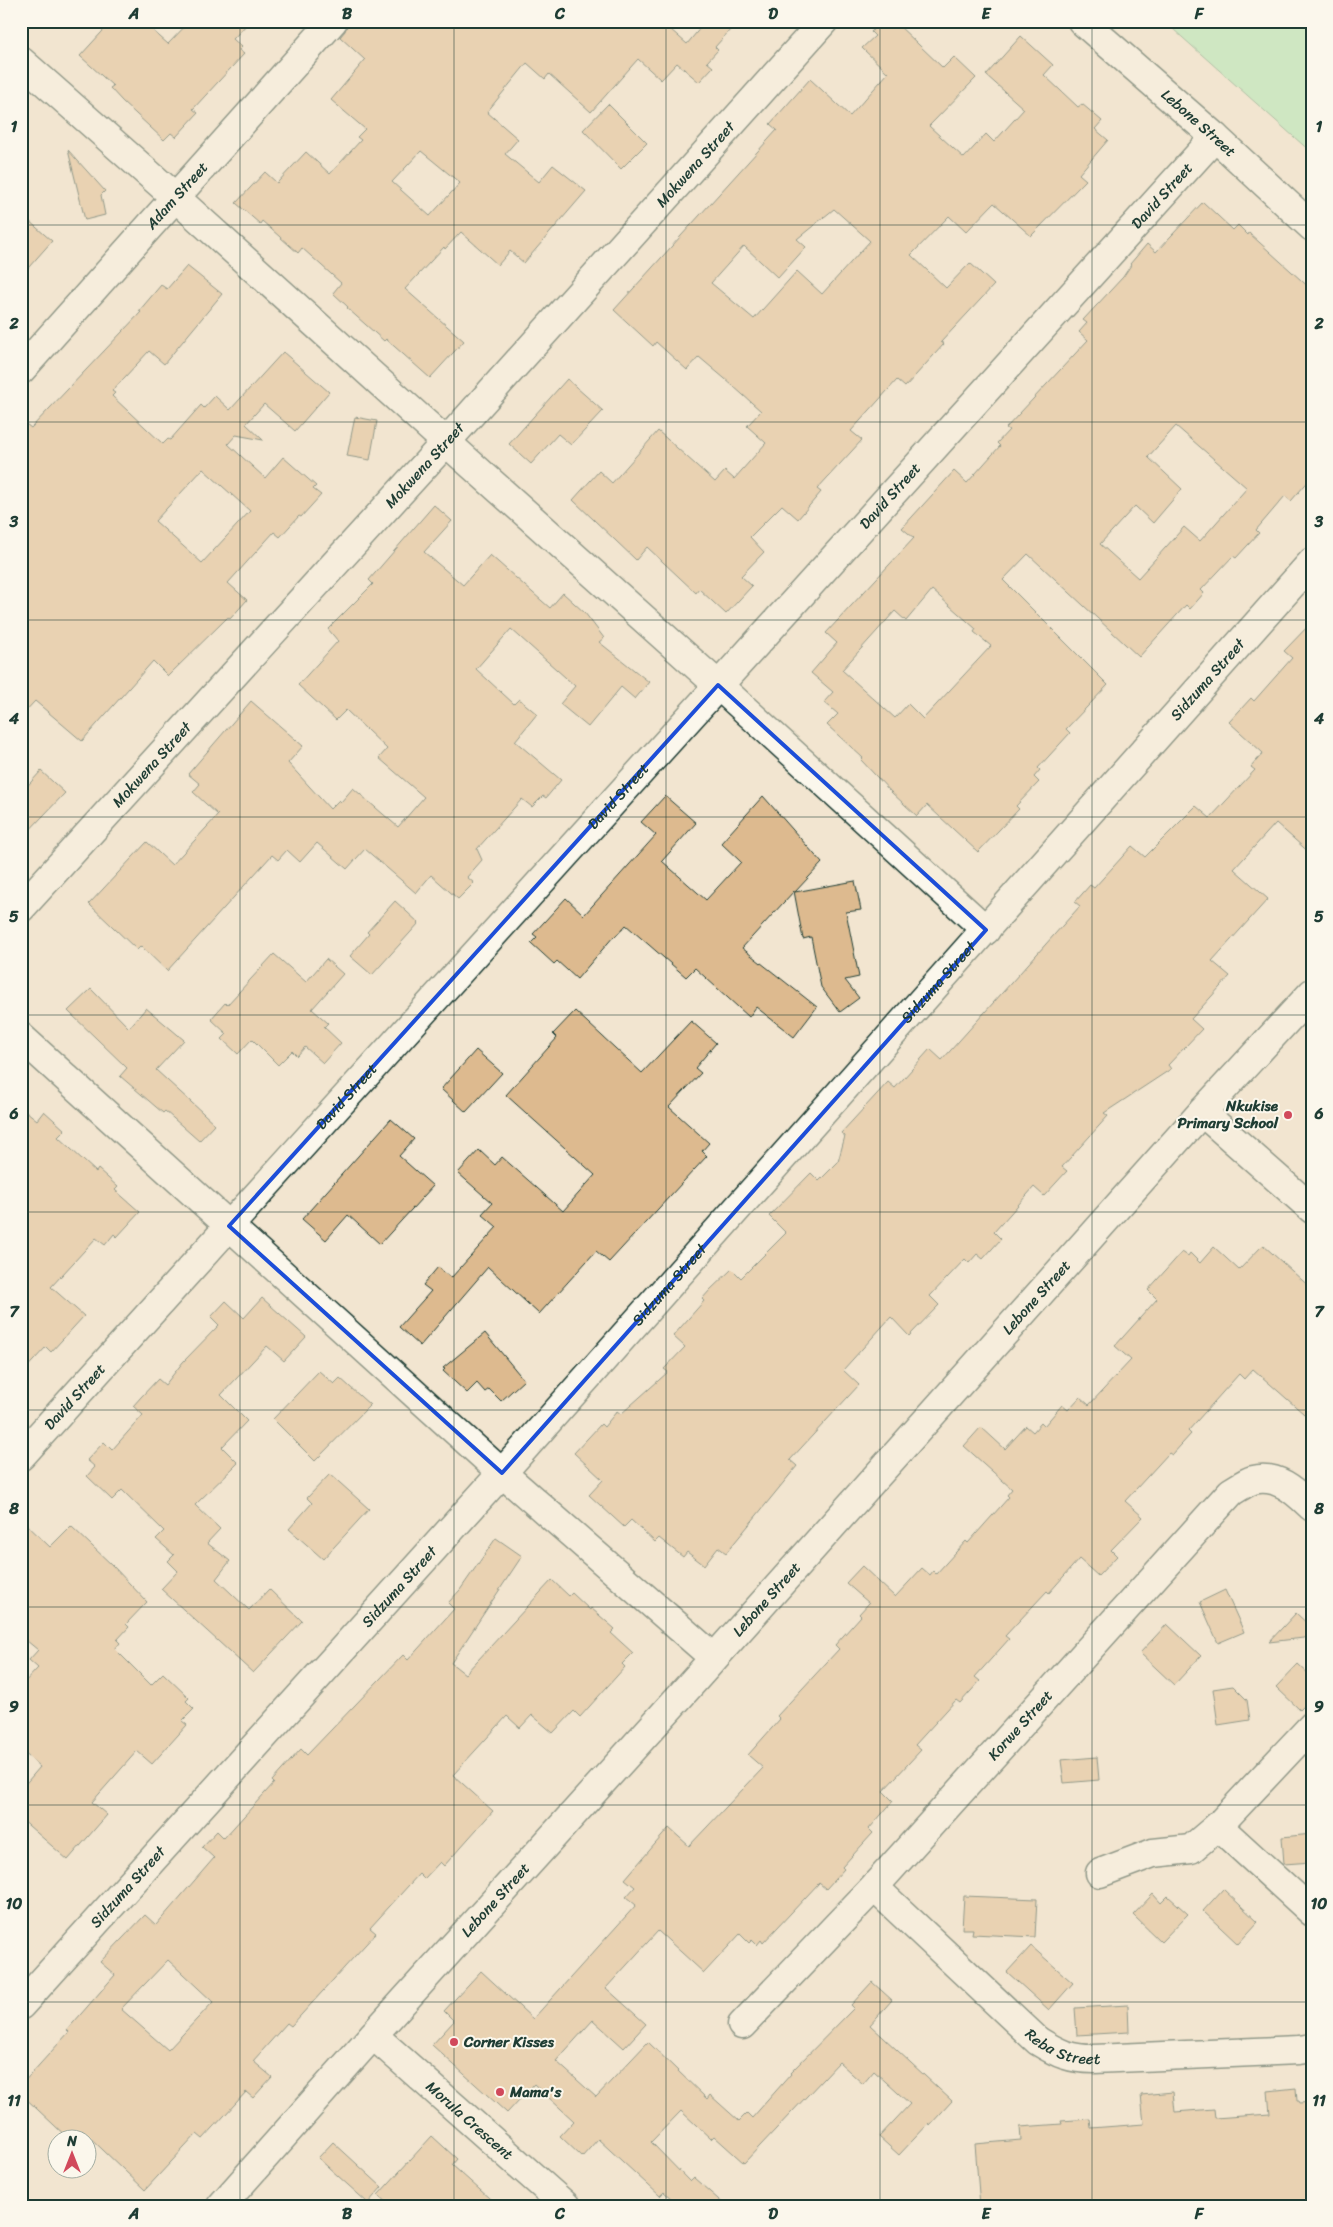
<svg xmlns="http://www.w3.org/2000/svg" width="1333" height="2227" font-family="Sriracha,sans-serif">
<rect width="100%" height="100%" fill="#f2e5d0"/>
<filter id="ink" filterUnits="userSpaceOnUse"><feTurbulence type="fractalNoise" baseFrequency=".02" numOctaves="2"/><feDisplacementMap in="SourceGraphic" scale="10" xChannelSelector="R" yChannelSelector="G"/><feConvolveMatrix kernelMatrix="1 2 1 2 8 2 1 2 1" color-interpolation-filters="sRGB"/></filter>
<g filter="url(#ink)">
<path fill="#a5e8b2" stroke="#629273" d="M1164 21H1312V153Z"/>
<g fill="#ddba8f" stroke="#1f3d34" fill-rule="evenodd">
<path d="M112 21H142L168 44 190 21H250L233 39 242 47 239 50 244 54 193 109 198 113 176 137 171 133 164 140 122 101 110 88 113 86 80 56Z"/>
<path d="M348 21H661L687 44 706 21H738L715 47 718 50 707 62 713 67 699 82 677 63 661 80 638 59 591 112 549 74 545 79 527 63 487 112 518 139 505 154 539 182 553 165 586 191 524 263 510 251 498 265 461 232 445 249 444 247 405 289 464 341 430 378 386 339 384 341 347 308 348 307 333 293 341 283 302 248 298 253 262 221 260 224 236 203 265 172 277 183 306 152 330 174 361 140 357 137 365 129 331 100 365 60 340 37 345 31ZM421 151 460 183 430 216 392 182Z"/>
<path d="M881 21H894L943 68 954 57 976 78 929 126 964 158 986 134 994 142 1024 109 986 75 1021 36 1053 65 1044 75 1078 107 1082 104 1102 121 1095 129 1108 140 1079 174 1086 180 1031 236 994 203 966 232 949 216 911 255 946 288 970 263 994 285 941 342 944 344 905 387 897 380 851 431 862 440 817 489 821 492 798 519 782 505 750 537 764 552 741 576 752 586 726 614 699 589 696 593 647 547 636 560 573 500 599 471 612 483 658 431 715 482 725 471 734 479 766 443 747 426 761 411 724 378 699 357 687 370 656 342 653 346 614 310 777 130 770 124 810 79 850 116 888 73 862 48 875 36 871 32ZM834 209 870 241 822 294 797 271 754 319 711 283 744 246 778 278 806 247 797 239Z"/>
<path d="M608 104 647 143 621 169 583 130Z"/>
<path d="M68 150 105 191 101 195 105 215 85 220Z"/>
<path d="M1203 202 1233 230 1238 225 1248 235 1249 233 1312 290V477L1291 501 1285 496 1256 530 1259 533 1236 558 1233 556 1201 590 1204 593 1190 609 1186 605 1139 657 1028 554 1003 580 1108 685 1066 729 1070 733 1038 768 1040 770 1034 777 1039 782 1016 806 1019 809 978 852 927 805 917 816 891 792 861 760 863 758 827 725 838 714 824 702 833 692 811 673 837 643 826 633 914 538 902 528 954 471 967 483 1000 446 997 443 1009 430 1006 428 1088 340 1079 332 1087 323 1083 320 1123 277 1131 265 1130 264 1147 244 1156 252ZM1176 426 1247 488 1200 541 1184 527 1138 578 1100 544 1135 506 1153 523 1182 489 1148 457ZM932 590 976 629 974 632 991 646 923 719 908 704 895 718 842 670 895 611 906 621Z"/>
<path d="M21 214 52 241 21 276Z"/>
<path d="M187 266 222 294 164 364 149 351 112 391 115 393 112 396 163 444 168 439 170 440 201 405 204 408 215 396 230 410 283 352 329 392 295 431 264 404 246 424 263 440 236 435 228 444 265 478 283 457 316 486 313 489 321 495 301 517 299 516 280 537 274 532 228 583 247 600 230 619 228 617 168 676 153 661 82 741 35 701 21 716V420L31 428 141 312 139 311 161 285 167 289ZM203 469 250 511 202 563 155 521Z"/>
<path d="M567 379 603 411 571 445 558 434 531 464 509 444Z"/>
<path d="M355 417 377 421 370 460 347 456Z"/>
<path d="M434 505 452 521 424 552 463 585 490 555 550 608 563 593 585 613 604 638 599 642 649 682 635 699 621 687 588 727 560 704 575 686 511 629 476 669 514 704 519 699 537 714 515 741 561 780 546 798 543 796 532 807 522 799 477 849 482 860 467 877 474 883 458 899 431 875 416 893 365 849 347 869 317 843 300 862 287 850 278 860 272 855 167 971 141 946 137 950 89 904 147 842 172 865 218 815 193 792 200 784 188 774 251 701 303 746 288 763 330 809 339 800 341 802 353 788 398 827 424 797 379 758 387 749 346 710 336 720 298 685 338 641 328 629 373 584 369 580Z"/>
<path d="M1312 622V855L1276 823 1234 869 1268 899 1212 961 1230 976 1191 1019 1202 1029 1168 1065 1171 1069 1104 1113 1108 1116 1062 1167 1067 1171 1044 1196 1034 1187 994 1232 1001 1239 983 1259 977 1254 969 1263 965 1259 930 1296 939 1305 909 1336 891 1317 843 1370 859 1385 790 1460 797 1466 726 1553 718 1547 704 1565 687 1552 683 1557 659 1538 655 1542 631 1520 624 1527 589 1495 603 1480 574 1453 601 1424 604 1427 617 1411 621 1414 668 1372 664 1369 685 1347 673 1336 704 1301 702 1299 710 1290 732 1269 741 1278 786 1233 769 1216 811 1173 819 1181 838 1162 845 1136 841 1133 888 1082 895 1088 930 1049 942 1060 1080 906 1075 902 1090 885 1094 888 1132 846 1145 857 1196 806 1210 818 1255 770 1251 767 1263 753 1229 722 1251 698 1254 701 1292 658 1284 651Z"/>
<path d="M41 771 65 793 21 839V793Z"/>
<path d="M665 796 696 823 662 861 706 900 741 862 721 843 763 796 822 863 795 892 855 881 861 910 846 912 859 977 845 980 859 998 840 1012 821 987 811 937 803 939 794 891 742 948 817 1007 794 1037 756 1007 749 1017 695 968 686 977 626 925 615 937 614 936 577 979 557 961 554 964 531 943 537 937 533 934 566 898 584 915 656 835 641 822Z"/>
<path d="M395 901 419 923 372 975 350 956 369 934 367 932Z"/>
<path d="M274 954 306 982 326 959 343 974 312 1009 328 1023 324 1027 341 1043 323 1063 305 1047 297 1056 292 1051 278 1065 252 1039 238 1054 222 1039 227 1034 211 1019 225 1003 227 1005Z"/>
<path d="M91 989 129 1028 146 1008 184 1040 156 1070 215 1124 199 1141 165 1111 163 1113 120 1076 127 1068 68 1011Z"/>
<path d="M575 1011 642 1073 691 1021 716 1043 695 1068 701 1073 669 1107 709 1143 702 1151 707 1156 609 1262 596 1251 539 1314 488 1267 420 1346 399 1327 431 1291 423 1285 438 1267 451 1278 497 1227 482 1214 492 1203 458 1173 479 1150 495 1165 502 1157 563 1211 595 1175 506 1095 557 1038 553 1034Z"/>
<path d="M476 1050 502 1073 466 1112 441 1089Z"/>
<path d="M21 1107 37 1120 44 1111 65 1130 58 1137 96 1172 98 1169 118 1187 115 1190 140 1212 117 1237 114 1234 105 1245 96 1238 51 1287 84 1316 51 1352 46 1347 21 1374Z"/>
<path d="M391 1119 414 1139 399 1156 433 1186 380 1244 348 1215 326 1240 302 1219Z"/>
<path d="M1263 1245 1312 1289V1421L1253 1369 1244 1379 1239 1374 1188 1431 1191 1434 1172 1455 1169 1453 1125 1501 1143 1517 1111 1550 1117 1556 1098 1576 1079 1559 1049 1593 1047 1591 1005 1636 1009 1639 975 1677 980 1681 960 1703 956 1700 915 1745 921 1750 883 1791 893 1801 869 1829 873 1833 842 1867 844 1869 826 1889 819 1883 763 1943 761 1940 757 1945 752 1940 749 1943 740 1934 704 1973 658 1931 606 1988 646 2024 624 2048 593 2020 556 2061 596 2097 648 2042 707 2099 710 2095 739 2121 747 2113 752 2118 791 2074 790 2073 854 2008 851 2005 872 1982 892 2000 870 2025 952 2101 930 2125 929 2123 899 2155 879 2137 910 2104 874 2071 863 2084 839 2062 744 2163 714 2136 711 2139 681 2111 651 2142 690 2182 694 2178 726 2206H668L673 2200 664 2192 660 2196 598 2139 582 2157 560 2136 574 2121 534 2084 507 2113 432 2045 454 2021 444 2011 481 1971 533 2019 636 1905 626 1897 635 1887 625 1879 655 1844 669 1828 689 1846 763 1768 748 1755 780 1719 777 1716 839 1649 835 1645 861 1616 859 1614 869 1603 846 1583 862 1566 895 1597 922 1568 930 1575 933 1571 936 1574 966 1541 968 1543 1009 1497 1007 1495 1012 1489 964 1446 981 1427 1005 1449 1026 1426 1033 1432 1041 1423 1044 1426 1062 1405 1068 1410 1080 1397 1089 1405 1131 1360 1115 1346 1157 1299 1148 1290 1182 1252 1188 1256 1190 1253 1200 1263 1214 1247 1239 1270Z"/>
<path d="M262 1298 306 1337 284 1361 267 1346 221 1395 247 1421 222 1447 238 1463 195 1505 220 1529 207 1543 230 1561 216 1579 249 1610 269 1589 302 1621 253 1673 161 1589 178 1571 168 1561 174 1555 156 1539 164 1531 122 1490 112 1500 87 1476 95 1467 87 1460 104 1442 112 1450 143 1415 133 1406 141 1397 158 1379 165 1385 183 1362 219 1325 211 1317 226 1301 244 1318Z"/>
<path d="M485 1333 524 1380 501 1401 489 1389 485 1392 477 1383 467 1393 443 1371 445 1369 443 1368Z"/>
<path d="M319 1371 334 1384 340 1378 370 1405 315 1461 273 1419Z"/>
<path d="M330 1474 369 1509 323 1559 289 1529 312 1503 307 1498Z"/>
<path d="M21 1519 50 1547 71 1526 113 1566 147 1602 126 1624 129 1627 117 1640 120 1643 115 1649 151 1685 163 1673 189 1698 186 1701 194 1709 182 1721 187 1725 152 1764 137 1751 92 1802 107 1815 68 1860 21 1819V1789L40 1767 21 1750V1686L38 1668 29 1660 38 1650 21 1636Z"/>
<path d="M496 1538 522 1556 451 1663 465 1674 552 1580 569 1596 572 1593 590 1610 591 1608 615 1629 611 1633 633 1653 622 1664 625 1667 580 1717 574 1711 553 1733 532 1715 520 1728 507 1716 453 1775 493 1811 444 1866 440 1862 424 1879 419 1874 370 1928 376 1933 291 2026 287 2023 253 2061 272 2077 253 2098 246 2092 203 2139 197 2134 145 2190 82 2130 73 2140H70L21 2094V2085L69 2032 67 2030 115 1975 100 1962 145 1915 156 1925 214 1858 202 1847 217 1831 224 1838 274 1783 272 1781 301 1749 307 1755 403 1655 408 1660 454 1609 448 1603 460 1590ZM168 1960 213 2002 168 2050 121 2009Z"/>
<path d="M1225 1590 1244 1632 1218 1643 1200 1602Z"/>
<path d="M1296 1613 1312 1628V1637L1269 1642Z"/>
<path d="M1167 1624 1201 1656 1174 1685 1140 1653Z"/>
<path d="M1298 1664 1312 1677V1698L1300 1710 1276 1687Z"/>
<path d="M1233 1686 1247 1700 1250 1720 1218 1725 1213 1689Z"/>
<path d="M1097 1757 1099 1780 1064 1783 1061 1760Z"/>
<path d="M1312 1834V1862L1284 1864 1282 1837Z"/>
<path d="M1223 1889 1258 1922 1238 1944 1203 1911Z"/>
<path d="M1153 1894 1161 1903 1168 1896 1188 1914 1161 1942 1133 1915Z"/>
<path d="M964 1896 1037 1899 1035 1937 972 1934 973 1929H962Z"/>
<path d="M1031 1946 1073 1983 1049 2010 1007 1972Z"/>
<path d="M1128 2005 1129 2032 1077 2035 1075 2008Z"/>
<path d="M1296 2088 1297 2101H1299L1300 2103 1312 2102V2206H980L975 2144 1021 2140 1020 2127 1062 2124 1061 2121 1090 2119 1091 2128 1144 2124 1141 2095 1173 2092 1175 2112 1214 2109 1215 2118 1270 2114 1268 2091Z"/>
<path d="M432 2136 457 2159 452 2165 498 2206H390L378 2195Z"/>
<path d="M333 2142 382 2187 368 2203 318 2158Z"/>
</g>
<g fill="none" stroke-linecap="round" stroke-linejoin="round">
<g stroke="#1f3d34" stroke-width="31">
<g id="minor">
<path id="s1" d="M1082 21 1215 137 1312 227"/>
<path d="M21 61 175 197 446 442 718 685 986 930"/>
<path id="s2" d="M21 370 333 21"/>
<path id="s3" d="M21 908 446 442 824 21"/>
<path d="M21 1037 502 1473 713 1657"/>
<path d="M1202 1112 1312 1209"/>
<path id="s4" d="M21 1456 1215 137"/>
<path d="M1218 1826 1312 1912"/>
<path d="M1100 1873 1153 1853 1191 1849 1218 1826 1312 1726"/>
<path id="s5" d="M874 1887 1038 2041C1059 2054 1070 2059 1094 2059L1299 2050 1312 2048"/>
<path id="s6" d="M21 2005 502 1473 1312 562"/>
<path id="s7" d="M742 2025 874 1887 1231 1492C1238 1488 1246 1482 1253 1480 1278 1474 1295 1491 1312 1507"/>
<path id="s8" d="M373 2035 566 2206"/>
<path id="s9" d="M221 2206 373 2035 682 1694 1202 1112 1312 993"/>
</g>
</g>
<use href="#minor" stroke="#fbf7ec" stroke-width="28"/>
</g>
</g>
<path d="M0 0H1333V2227H0ZM718 685 986 930 502 1473 229 1226Z" fill="#f2e5d0" fill-opacity=".55" fill-rule="evenodd"/>
<path fill="none" stroke="#1d4ed8" stroke-width="4" stroke-linejoin="round" d="M718 685 986 930 502 1473 229 1226Z"/>
<path fill="none" stroke="#1f3d34" stroke-width="1" stroke-opacity="0.55" d="M240 21V2206M454 21V2206M666 21V2206M880 21V2206M1092 21V2206M21 225H1312M21 422H1312M21 620H1312M21 817H1312M21 1015H1312M21 1212H1312M21 1410H1312M21 1607H1312M21 1805H1312M21 2002H1312"/>
<g fill="#d1495b" stroke="#fbf7ec" stroke-width="2">
<circle cx="1288" cy="1115" r="5"/>
<circle cx="454" cy="2042" r="5"/>
<circle cx="500" cy="2092" r="5"/>
</g>
<g text-anchor="middle" dominant-baseline="central" stroke-width="4" stroke-linejoin="round" paint-order="stroke">
<g font-size="15" fill="#1f3d34" stroke="#fbf7ec">
<text stroke="none"><textPath href="#s1" startOffset="155">Lebone Street</textPath></text>
<text stroke="none"><textPath href="#s3" startOffset="1004">Mokwena Street</textPath></text>
<text stroke="none"><textPath href="#s2" startOffset="234">Adam Street</textPath></text>
<text stroke="none"><textPath href="#s4" startOffset="1700">David Street</textPath></text>
<text stroke="none"><textPath href="#s3" startOffset="599">Mokwena Street</textPath></text>
<text stroke="none"><textPath href="#s4" startOffset="1295">David Street</textPath></text>
<text stroke="none"><textPath href="#s6" startOffset="1779">Sidzuma Street</textPath></text>
<text stroke="none"><textPath href="#s3" startOffset="194">Mokwena Street</textPath></text>
<text stroke="none"><textPath href="#s4" startOffset="890">David Street</textPath></text>
<text stroke="none"><textPath href="#s6" startOffset="1374">Sidzuma Street</textPath></text>
<text stroke="none"><textPath href="#s4" startOffset="485">David Street</textPath></text>
<text stroke="none"><textPath href="#s6" startOffset="969">Sidzuma Street</textPath></text>
<text stroke="none"><textPath href="#s9" startOffset="1221">Lebone Street</textPath></text>
<text stroke="none"><textPath href="#s4" startOffset="80">David Street</textPath></text>
<text stroke="none"><textPath href="#s6" startOffset="564">Sidzuma Street</textPath></text>
<text stroke="none"><textPath href="#s9" startOffset="816">Lebone Street</textPath></text>
<text stroke="none"><textPath href="#s7" startOffset="409">Korwe Street</textPath></text>
<text stroke="none"><textPath href="#s6" startOffset="159">Sidzuma Street</textPath></text>
<text stroke="none"><textPath href="#s9" startOffset="411">Lebone Street</textPath></text>
<text stroke="none"><textPath href="#s5" startOffset="251">Reba Street</textPath></text>
<text stroke="none"><textPath href="#s8" startOffset="129">Morula Crescent</textPath></text>
</g>
<g font-size="15" font-weight="bold" fill="#1f3d34" stroke="#fbf7ec" text-anchor="start">
<text x="1278" y="1106" text-anchor="end">Nkukise<tspan x="1278" dy="17">Primary School</tspan></text>
<text x="464" y="2042">Corner Kisses</text>
<text x="510" y="2092">Mama's</text>
</g>
</g>
<rect width="1333" height="2227" fill="none" stroke="#fbf7ec" stroke-width="55"/>
<g transform="translate(72 2154)"><circle r="24" fill="#fbf7ec" stroke="#a3ada2"/>
<path d="M0-4L9 19L0 12L-9 19Z" fill="#d1495b"/>
<text y="-8" font-size="14" font-weight="bold" text-anchor="middle" fill="#1f3d34">N</text>
</g>
<rect x="28" y="28" width="1278" height="2172" fill="none" stroke="#1f3d34" stroke-width="2"/>
<g font-size="16" text-anchor="middle" font-weight="bold" fill="#1f3d34">
<text x="134" y="19">A</text>
<text x="347" y="19">B</text>
<text x="560" y="19">C</text>
<text x="773" y="19">D</text>
<text x="986" y="19">E</text>
<text x="1199" y="19">F</text>
<text x="14" y="132">1</text>
<text x="1319" y="132">1</text>
<text x="14" y="329">2</text>
<text x="1319" y="329">2</text>
<text x="14" y="527">3</text>
<text x="1319" y="527">3</text>
<text x="14" y="724">4</text>
<text x="1319" y="724">4</text>
<text x="14" y="922">5</text>
<text x="1319" y="922">5</text>
<text x="14" y="1119">6</text>
<text x="1319" y="1119">6</text>
<text x="14" y="1317">7</text>
<text x="1319" y="1317">7</text>
<text x="14" y="1514">8</text>
<text x="1319" y="1514">8</text>
<text x="14" y="1712">9</text>
<text x="1319" y="1712">9</text>
<text x="14" y="1909">10</text>
<text x="1319" y="1909">10</text>
<text x="14" y="2106">11</text>
<text x="1319" y="2106">11</text>
<text x="134" y="2219">A</text>
<text x="347" y="2219">B</text>
<text x="560" y="2219">C</text>
<text x="773" y="2219">D</text>
<text x="986" y="2219">E</text>
<text x="1199" y="2219">F</text>
</g>
</svg>
